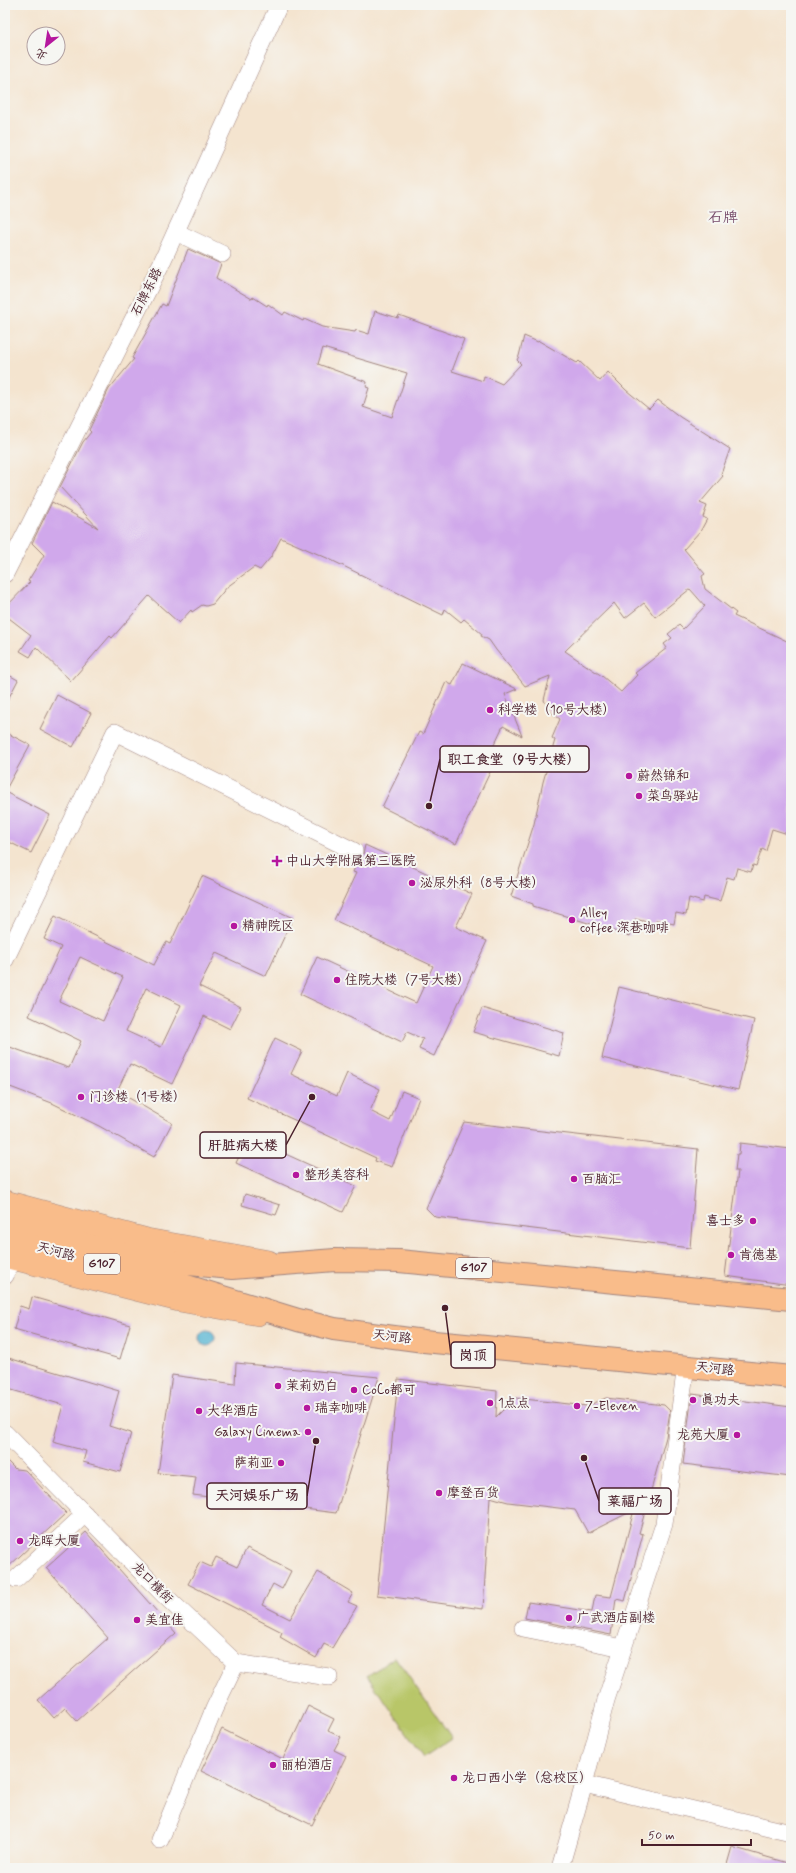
<svg xmlns="http://www.w3.org/2000/svg" width="796" height="1873" font-family="Mynerve,'LXGW WenKai TC',sans-serif">
<rect width="100%" height="100%" fill="#f6f6f2"/>
<filter id="ink" filterUnits="userSpaceOnUse"><feTurbulence type="fractalNoise" baseFrequency=".025" numOctaves="2"/><feDisplacementMap in="SourceGraphic" scale="8" xChannelSelector="R" yChannelSelector="G"/><feConvolveMatrix kernelMatrix="1 2 1 2 8 2 1 2 1" color-interpolation-filters="sRGB"/></filter>
<filter id="wash" filterUnits="userSpaceOnUse"><feTurbulence type="fractalNoise" baseFrequency=".012" numOctaves="4" result="noise"/><feDisplacementMap in="SourceGraphic" scale="16" xChannelSelector="R" yChannelSelector="G"/><feGaussianBlur stdDeviation="0.9" result="paint"/><feColorMatrix in="noise" values="0 0 0 0 0 0 0 0 0 0 0 0 0 0 0 0 0 1.4 0 .05"/><feComposite in="paint" operator="in"/></filter>
<g filter="url(#wash)">
<rect width="100%" height="100%" fill="#f4e4cf"/>
<path fill="#b8c668" stroke="#81724a" d="M395 1657 452 1738 424 1757 367 1676Z"/>
<circle fill="#53b4d2" stroke="#4e6a7e" cx="207" cy="1338" r="8"/>
<g id="blocks">
<g fill="#d0a8eb" fill-rule="evenodd">
<path d="M188 249 221 264 216 278 252 299 253 297 267 306 268 304 283 315 285 312 303 321 304 319 322 327 355 332 356 330 369 334 375 311 398 318 399 315 464 339 452 371 483 381 484 376 502 384 521 364 517 360 519 356 524 336 538 342 539 341 577 363 579 361 600 381 608 372 626 390 649 409 658 400 680 417 730 449 721 474 723 476 700 503 707 506 703 517 707 519 701 530 684 549 705 574 702 576 705 589 736 613 734 616 791 643V835L772 829 766 851 762 849 756 866 753 865 751 872 737 868 734 879 727 877 720 901 704 897 703 902 689 898 686 915 676 913 674 924 656 920 655 924 635 919 630 936 533 906V904L511 896 534 824 543 782 555 740 552 738 560 719 549 711 544 700 550 676 525 686 496 650 489 640 481 636 482 634 464 619 461 622 445 609 443 615 327 558 281 538 271 557 260 570 254 567 227 587 213 604 206 606 202 605 192 612 191 610 179 623 149 596 112 638 110 636 71 681 36 647 30 657 20 651 31 635 5 615V608L30 582 28 581 44 555 32 543 52 502 98 528 60 487 83 442 91 432 89 430 109 389 134 359 132 358 162 304 166 306ZM323 348 407 373 392 417 363 407 369 388 366 387 367 382 318 364ZM690 589 705 606 683 629 679 625 668 634 672 638 664 644 667 648 635 673 637 675 621 692 602 676 565 651 614 603 625 618 644 603 655 617Z"/>
<path d="M463 663 517 689 505 694 522 736 503 726 484 766 491 770 456 844 382 807 419 732 423 734 446 682 452 685Z"/>
<path d="M5 673 18 680 5 705Z"/>
<path d="M57 695 91 713 73 747 40 729Z"/>
<path d="M5 732 30 745 5 791Z"/>
<path d="M5 792 50 815 31 853 5 840Z"/>
<path d="M365 845 472 894 456 927 487 941 434 1056 419 1049 423 1039 407 1032 402 1042 300 994 317 957 416 1003 433 966 334 920 356 873 353 872 358 860 363 855Z"/>
<path d="M202 876 293 918 266 976 216 953 199 986 241 1007 230 1029 204 1016 172 1084 130 1064 117 1091 172 1123 154 1157 99 1126 52 1103 5 1085V1053L7 1046 69 1068 81 1041 29 1016 61 947 44 939 55 916 154 965 166 942 170 944ZM80 957 123 977 103 1021 59 1001ZM146 988 181 1005 161 1047 126 1031Z"/>
<path d="M619 987 754 1020 738 1090 602 1058Z"/>
<path d="M482 1008 564 1033 559 1056 473 1032Z"/>
<path d="M275 1038 302 1051 291 1074 337 1096 347 1073 380 1089 370 1111 390 1121 402 1091 419 1098 392 1167 375 1161 376 1158 247 1098Z"/>
<path d="M464 1122 698 1149 690 1248 435 1217 426 1208Z"/>
<path d="M248 1137 356 1186 343 1212 236 1163Z"/>
<path d="M740 1143 791 1149V1285L725 1276 738 1171H735L737 1154H739Z"/>
<path d="M245 1194 280 1205 276 1215 242 1205Z"/>
<path d="M32 1297 130 1325 120 1359 14 1329 20 1306 29 1309Z"/>
<path d="M5 1357 119 1391 109 1426 131 1433 120 1472 83 1462 86 1451 53 1442 63 1405 5 1388Z"/>
<path d="M236 1363 379 1377 336 1513 193 1495 196 1477 158 1473 172 1375 235 1384Z"/>
<path d="M398 1379 497 1391 496 1417 515 1398 587 1406 606 1398 664 1405 670 1411 666 1437 639 1533 643 1534 625 1601 616 1599 611 1635 525 1618 528 1602 592 1612 595 1595 611 1597 634 1510 588 1533 575 1510 508 1502 490 1497 483 1609 377 1595Z"/>
<path d="M692 1394 791 1407V1477L683 1464Z"/>
<path d="M5 1459 15 1469 25 1470 66 1513 5 1570Z"/>
<path d="M86 1532 176 1633 77 1721 65 1708 54 1718 38 1700 108 1638 46 1568Z"/>
<path d="M247 1548 291 1571 282 1589 273 1584 262 1605 290 1619 318 1572 353 1593 348 1602 357 1606 332 1648 324 1644 316 1658 280 1637 282 1632 188 1584 200 1562 211 1567 216 1557 237 1567Z"/>
<path d="M308 1706 334 1719 328 1731 341 1737 334 1750 346 1756 312 1825 201 1771 222 1729 283 1759Z"/>
<path d="M732 1847 791 1864V1868H726Z"/>
</g>
</g>
</g>
<g filter="url(#ink)">
<use href="#blocks" fill-opacity="0" stroke="#9f827d" stroke-width="1"/>
<g fill="none" stroke-linecap="round" stroke-linejoin="round">
<g stroke="#9f827d" stroke-width="18">
<g id="minor">
<path d="M176 232 222 254"/>
<path d="M5 574 161 264 279 5"/>
<path d="M5 960 115 732 354 851"/>
<path d="M5 1276 13 1260"/>
<path d="M5 1433 164 1595 236 1663 329 1677"/>
<path d="M16 1579 85 1514"/>
<path d="M523 1628 623 1648"/>
<path d="M584 1784 791 1833"/>
<path d="M160 1840 214 1709 236 1663"/>
<path d="M560 1868 584 1784 606 1700 664 1524 686 1366"/>
</g>
</g>
<g stroke="#9f827d" stroke-width="22">
<g id="major">
<path d="M5 1201 147 1239 269 1261"/>
<path d="M5 1257 179 1301 258 1315"/>
</g>
</g>
<g stroke="#9f827d" stroke-width="24">
<g id="highway">
<path d="M5 1221 92 1246 156 1261 232 1268 335 1260 399 1261 791 1299"/>
<path d="M5 1238 50 1251 154 1276 298 1320 334 1329 424 1341 791 1377"/>
</g>
</g>
<use href="#minor" stroke="#fff" stroke-width="17"/>
<use href="#major" stroke="#f9bc8a" stroke-width="21"/>
<use href="#highway" stroke="#f9bc8a" stroke-width="22"/>
</g>
</g>
<g fill="#b5179e" stroke="#f6f6f2" stroke-width="1.5">
<circle cx="490" cy="710" r="4"/>
<circle cx="629" cy="776" r="4"/>
<circle cx="639" cy="796" r="4"/>
<path d="M275 855h4v4h4v4h-4v4h-4v-4h-4v-4h4z"/>
<circle cx="412" cy="883" r="4"/>
<circle cx="572" cy="920" r="4"/>
<circle cx="234" cy="926" r="4"/>
<circle cx="337" cy="980" r="4"/>
<circle cx="81" cy="1097" r="4"/>
<circle cx="296" cy="1175" r="4"/>
<circle cx="574" cy="1179" r="4"/>
<circle cx="753" cy="1221" r="4"/>
<circle cx="731" cy="1255" r="4"/>
<circle cx="278" cy="1386" r="4"/>
<circle cx="354" cy="1390" r="4"/>
<circle cx="693" cy="1400" r="4"/>
<circle cx="490" cy="1403" r="4"/>
<circle cx="577" cy="1406" r="4"/>
<circle cx="307" cy="1408" r="4"/>
<circle cx="199" cy="1411" r="4"/>
<circle cx="308" cy="1432" r="4"/>
<circle cx="737" cy="1435" r="4"/>
<circle cx="281" cy="1463" r="4"/>
<circle cx="439" cy="1493" r="4"/>
<circle cx="20" cy="1541" r="4"/>
<circle cx="569" cy="1618" r="4"/>
<circle cx="137" cy="1620" r="4"/>
<circle cx="273" cy="1765" r="4"/>
<circle cx="454" cy="1778" r="4"/>
</g>
<g text-anchor="middle" dominant-baseline="central" stroke-width="4" stroke-linejoin="round" paint-order="stroke">
<g fill="#f6f6f2" stroke="#7e6067" stroke-width="1">
<rect x="84" y="1254" width="36" height="20" rx="3"/>
<rect x="456" y="1258" width="36" height="20" rx="3"/>
</g>
<g font-size="12" font-weight="bold" fill="#4a1f2b">
<text x="102" y="1264">G107</text>
<text x="474" y="1268">G107</text>
</g>
<g font-size="13" fill="#4a1f2b" stroke="#f6f6f2">
<text transform="translate(147 292) rotate(-63)">石牌东路</text>
<text transform="translate(56 1252) rotate(15)">天河路</text>
<text transform="translate(392 1337) rotate(7)">天河路</text>
<text transform="translate(715 1369) rotate(6)">天河路</text>
<text transform="translate(152 1583) rotate(45)">龙口横街</text>
</g>
<g font-size="13" fill="#4a1f2b" stroke="#f6f6f2" text-anchor="start">
<text x="498" y="710">科学楼（10号大楼）</text>
<text x="637" y="776">蔚然锦和</text>
<text x="647" y="796">菜鸟驿站</text>
<text x="286" y="861">中山大学附属第三医院</text>
<text x="420" y="883">泌尿外科（8号大楼）</text>
<text x="580" y="913">Alley<tspan x="580" dy="15">coffee 深巷咖啡</tspan></text>
<text x="242" y="926">精神院区</text>
<text x="345" y="980">住院大楼（7号大楼）</text>
<text x="89" y="1097">门诊楼（1号楼）</text>
<text x="304" y="1175">整形美容科</text>
<text x="582" y="1179">百脑汇</text>
<text x="745" y="1221" text-anchor="end">喜士多</text>
<text x="739" y="1255">肯德基</text>
<text x="286" y="1386">茉莉奶白</text>
<text x="362" y="1390">CoCo都可</text>
<text x="701" y="1400">真功夫</text>
<text x="498" y="1403">1点点</text>
<text x="585" y="1406">7-Eleven</text>
<text x="315" y="1408">瑞幸咖啡</text>
<text x="207" y="1411">大华酒店</text>
<text x="300" y="1432" text-anchor="end">Galaxy Cinema</text>
<text x="729" y="1435" text-anchor="end">龙苑大厦</text>
<text x="273" y="1463" text-anchor="end">萨莉亚</text>
<text x="447" y="1493">摩登百货</text>
<text x="28" y="1541">龙晖大厦</text>
<text x="577" y="1618">广武酒店副楼</text>
<text x="145" y="1620">美宜佳</text>
<text x="281" y="1765">丽柏酒店</text>
<text x="462" y="1778">龙口西小学（总校区）</text>
</g>
<g font-size="15" fill="#794f6e" stroke="#f6f6f2">
<text x="723" y="218">石牌</text>
</g>
</g>
<path fill="none" stroke="#4a1f2b" stroke-width="1.5" d="M429 806L440 759M312 1097L286 1145M445 1308L451 1355M316 1441L307 1496M584 1458L599 1501"/>
<g fill="#4a1f2b" stroke="#f6f6f2" stroke-width="1.5">
<circle cx="429" cy="806" r="4"/>
<circle cx="312" cy="1097" r="4"/>
<circle cx="445" cy="1308" r="4"/>
<circle cx="316" cy="1441" r="4"/>
<circle cx="584" cy="1458" r="4"/>
</g>
<g fill="#f6f6f2" stroke="#4a1f2b" stroke-width="1.5">
<rect x="440" y="746" width="149" height="26" rx="4"/>
<rect x="200" y="1132" width="86" height="26" rx="4"/>
<rect x="451" y="1342" width="44" height="26" rx="4"/>
<rect x="207" y="1483" width="100" height="26" rx="4"/>
<rect x="599" y="1488" width="72" height="26" rx="4"/>
</g>
<g font-size="14" text-anchor="middle" font-weight="bold" fill="#4a1f2b">
<text x="514" y="764">职工食堂（9号大楼）</text>
<text x="243" y="1150">肝脏病大楼</text>
<text x="473" y="1360">岗顶</text>
<text x="257" y="1500">天河娱乐广场</text>
<text x="635" y="1506">莱福广场</text>
</g>
<rect width="796" height="1873" fill="none" stroke="#f6f6f2" stroke-width="20"/>
<g transform="translate(46 46) rotate(210)"><circle r="19" fill="#f6f6f2" stroke="#b1a0a2"/>
<path d="M0-3L7 15L0 10L-7 15Z" fill="#b5179e"/>
<text y="-6" font-size="11" font-weight="bold" text-anchor="middle" fill="#4a1f2b">北</text>
</g>
<path d="M642 1839v6h109v-6" fill="none" stroke="#4a1f2b" stroke-width="2"/>
<text x="648" y="1839" font-size="12" fill="#4a1f2b" stroke="#f6f6f2" stroke-width="3" paint-order="stroke">50 m</text>
</svg>
